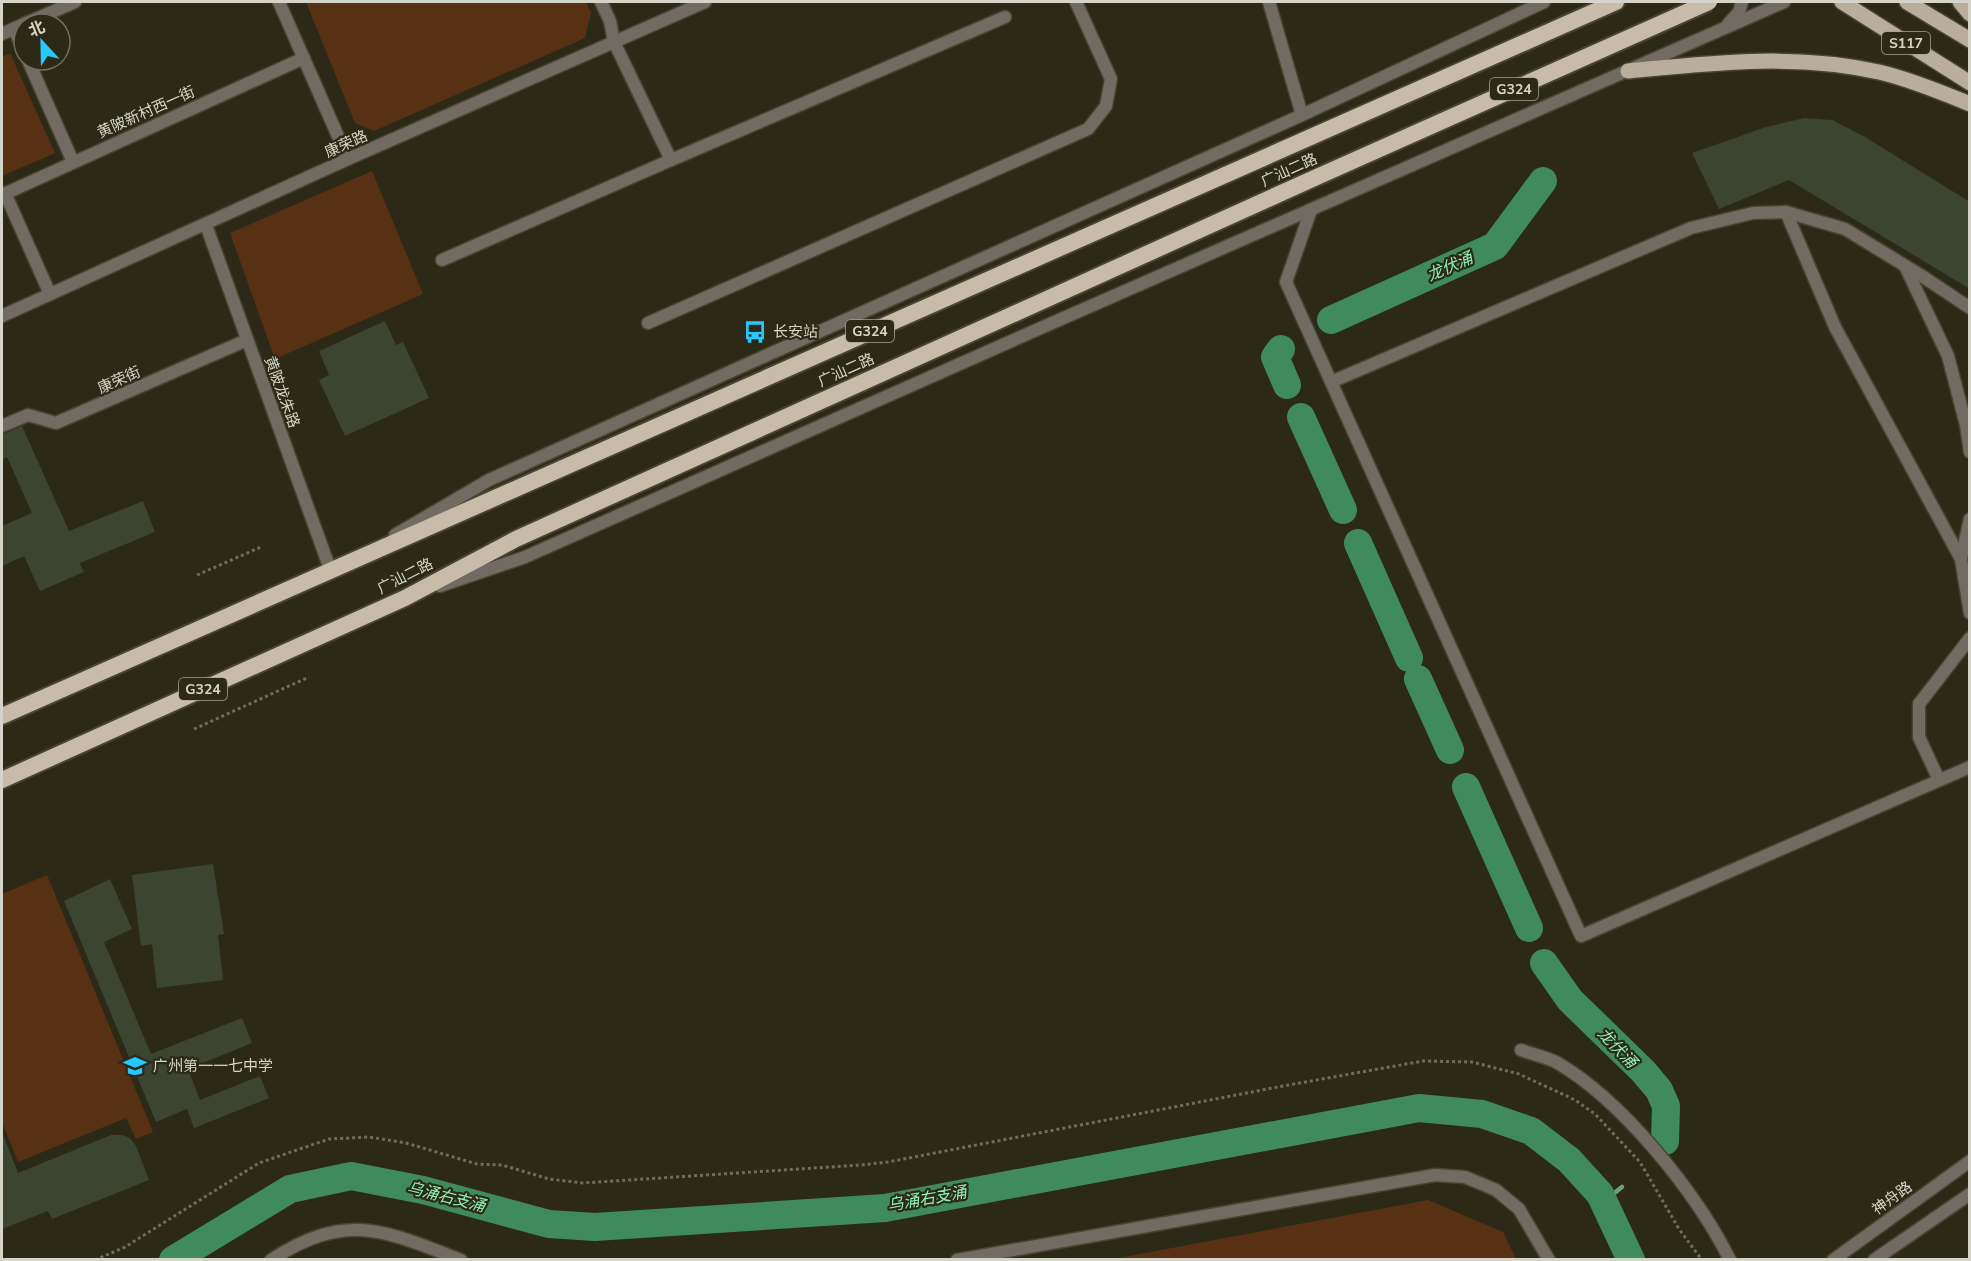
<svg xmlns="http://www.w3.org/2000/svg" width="1971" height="1261" font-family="'Nunito Sans','Noto Sans SC',sans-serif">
<rect width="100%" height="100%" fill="#2c2a16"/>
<g fill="#583115">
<path d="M306 2H586L591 13 585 38 374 131 355 123Z"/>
<path d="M10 53 55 153 2 176V57Z"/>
<path d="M372 171 423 294 275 359 230 233Z"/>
<path d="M47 875 153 1132 136 1139 126 1118 18 1162 2 1122V894Z"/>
<path d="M1428 1200 1503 1232 1516 1259H1113Z"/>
</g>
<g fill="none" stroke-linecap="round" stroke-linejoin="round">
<path stroke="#6da17c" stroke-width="4.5" d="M1603 1202 1622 1187"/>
<g stroke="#408b5b" stroke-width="28">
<path d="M1331 320 1495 246 1543 181"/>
<path d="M1281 349 1275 357 1287 385"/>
<path d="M1301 417 1343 510"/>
<path d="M1358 543 1409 658"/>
<path d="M1418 679 1450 750"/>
<path d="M1466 787 1529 928"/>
<path d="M1544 963 1570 1000 1643 1071 1659 1090 1666 1106 1665 1141"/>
<path d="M173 1260 290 1189 351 1176 423 1190 549 1224 595 1227 885 1208 1419 1108 1482 1114 1531 1131 1569 1160 1600 1194 1631 1260"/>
</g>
</g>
<g fill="#3c4432">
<path d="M1804 118 1832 120 1865 137 1970 202V289L1789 180 1719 209 1692 153 1766 127Z"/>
<path d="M385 321 396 345 403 342 429 398 345 436 319 380 329 375 319 351Z"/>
<path d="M22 426 69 531 143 501 155 532 80 563 84 572 40 591 24 556 2 566V526L32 513 7 457 2 460V435Z"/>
<path d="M213 864 224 934 218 935 223 980 157 988 152 944 141 946 132 875Z"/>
<path d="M110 879 132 929 104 942 151 1054 242 1018 252 1043 188 1069 200 1100 260 1076 269 1098 194 1128 187 1109 156 1122 64 901Z"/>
<path d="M2 1132 18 1173 111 1135H122L130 1138 136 1146 149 1180 52 1219 48 1211 2 1229Z"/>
</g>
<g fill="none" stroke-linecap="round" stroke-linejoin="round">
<g stroke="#474532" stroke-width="15">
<g id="minor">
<path d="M279 2 348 159"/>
<path d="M1269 2 1302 115"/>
<path d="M24 24 75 2"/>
<path d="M14 29 24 51"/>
<path d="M2 34 24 24"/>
<path d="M28 60 73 162"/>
<path d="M671 160 1005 17"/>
<path d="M5 193 50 294"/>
<path d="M2 195 304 58"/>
<path d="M1311 210 1286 282 1581 936 1970 767"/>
<path d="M1786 212 1835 327 1961 559 1970 613"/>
<path d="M206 225 330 569"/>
<path d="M442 260 671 160 614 42 610 21 601 2"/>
<path d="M1905 266 1948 356 1966 425 1970 452"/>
<path d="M2 316 348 159 705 2"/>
<path d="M648 323 1088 129 1106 106 1111 79 1076 2"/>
<path d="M1331 382 1691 228 1753 213 1786 212 1845 229 1922 276 1970 308"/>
<path d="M2 426 28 415 56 423 247 340"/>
<path d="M1961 559 1970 519"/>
<path d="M1939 780 1919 737V704L1970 638"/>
<path d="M1521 1050C1532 1054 1545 1057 1556 1062 1622 1100 1696 1192 1730 1260"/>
<path d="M271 1260C347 1211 383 1230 461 1260"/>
<path d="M957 1260 1435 1175 1465 1177 1496 1190 1519 1209 1549 1260"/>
<path d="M1833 1260 1970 1161"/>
<path d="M1874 1260 1970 1194"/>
</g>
</g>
<g stroke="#474532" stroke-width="15">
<g id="tertiary">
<path d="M1728 24 1739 12 1742 2"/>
<path d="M395 535 489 480 1302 115 1544 2"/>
<path d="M440 586 525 557 1043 327 1784 2"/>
</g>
</g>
<g stroke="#474532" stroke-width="18">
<g id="primary">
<path d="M1842 2 1970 83"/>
<path d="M1907 2 1970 40"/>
<path d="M1960 2 1970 14"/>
<path d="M1628 71C1711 63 1796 53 1879 72 1909 79 1941 92 1970 104"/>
</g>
</g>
<g stroke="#474532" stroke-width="20">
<g id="trunk">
<path d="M2 716 1616 2"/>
<path d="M2 780 405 598 516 539 1319 176"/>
</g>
</g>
<g stroke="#6e6c5b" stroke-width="3" stroke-dasharray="3 3" stroke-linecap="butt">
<path d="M197 575 261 547"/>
<path d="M194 729 309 677"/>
<path d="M95 1260 125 1247 259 1163 329 1139 369 1137 406 1143 477 1164 502 1165 549 1179 583 1183 861 1165 888 1162 1283 1086 1423 1061 1472 1062 1519 1074 1575 1100 1595 1114 1640 1162 1679 1229 1702 1260"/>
</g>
<use href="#minor" stroke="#716b63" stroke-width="12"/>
<use href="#tertiary" stroke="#716b63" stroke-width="12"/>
<use href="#primary" stroke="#b9ae9c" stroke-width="15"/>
<use href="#trunk" stroke="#c8bba7" stroke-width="16"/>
<g stroke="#474532" stroke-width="20" stroke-linecap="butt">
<path id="trunk-bridge" d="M1319 176 1709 2"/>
</g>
<use href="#trunk-bridge" stroke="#c8bba7" stroke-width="16"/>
</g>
<defs>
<g id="bus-bare" transform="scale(1.8)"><path d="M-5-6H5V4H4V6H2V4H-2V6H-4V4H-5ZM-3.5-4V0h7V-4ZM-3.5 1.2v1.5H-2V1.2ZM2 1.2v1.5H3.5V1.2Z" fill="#28c8ff" stroke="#2c2a16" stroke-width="2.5" paint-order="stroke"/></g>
<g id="school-bare" transform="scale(1.8)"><path d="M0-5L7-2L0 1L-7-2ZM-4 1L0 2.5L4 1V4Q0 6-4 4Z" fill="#28c8ff" stroke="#2c2a16" stroke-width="2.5" paint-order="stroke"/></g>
</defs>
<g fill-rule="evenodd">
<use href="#bus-bare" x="755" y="332"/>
<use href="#school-bare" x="135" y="1066"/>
</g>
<g text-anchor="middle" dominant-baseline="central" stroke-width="4.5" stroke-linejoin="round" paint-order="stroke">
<g fill="#2c2a16" stroke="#a2a193" stroke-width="1.5">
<rect x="1882" y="32" width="48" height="22" rx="4.5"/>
<rect x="1490" y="78" width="48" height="22" rx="4.5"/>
<rect x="846" y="320" width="48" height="22" rx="4.5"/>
<rect x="179" y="678" width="48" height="22" rx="4.5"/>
</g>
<g font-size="14" font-weight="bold" fill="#d5d4c8">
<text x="1906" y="43">S117</text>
<text x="1514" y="89">G324</text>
<text x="870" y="331">G324</text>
<text x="203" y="689">G324</text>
</g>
<g font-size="15" fill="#d5d4c8" stroke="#2c2a16">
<text transform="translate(146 112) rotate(-24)">黄陂新村西一街</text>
<text transform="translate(346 144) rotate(-24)">康荣路</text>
<text transform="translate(1289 170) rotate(-24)">广汕二路</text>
<text transform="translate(846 370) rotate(-24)">广汕二路</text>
<text transform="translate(119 380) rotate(-24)">康荣街</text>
<text transform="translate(282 392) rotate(70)">黄陂龙朱路</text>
<text transform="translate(405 576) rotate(-27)">广汕二路</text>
<text transform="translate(1892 1198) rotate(-36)">神舟路</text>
</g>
<g font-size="15" fill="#d5d4c8" stroke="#2c2a16" text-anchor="start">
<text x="773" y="332">长安站</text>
<text x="153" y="1066">广州第一一七中学</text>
</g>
<g font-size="16" font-style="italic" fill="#8ef3af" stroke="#2c2a16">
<text transform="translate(1450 267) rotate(-24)">龙伏涌</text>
<text transform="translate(1617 1048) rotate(46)">龙伏涌</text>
<text transform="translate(446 1197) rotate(14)">乌涌右支涌</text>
<text transform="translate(927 1199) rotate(-10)">乌涌右支涌</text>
</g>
</g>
<rect width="1971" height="1261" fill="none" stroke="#d5d4c8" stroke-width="6"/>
<g transform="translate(42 42) rotate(338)"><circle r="28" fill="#2c2a16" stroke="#706e5d" stroke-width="1.5"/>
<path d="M0-4.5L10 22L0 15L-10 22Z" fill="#28c8ff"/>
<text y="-9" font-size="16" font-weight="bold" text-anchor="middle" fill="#d5d4c8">北</text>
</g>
</svg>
